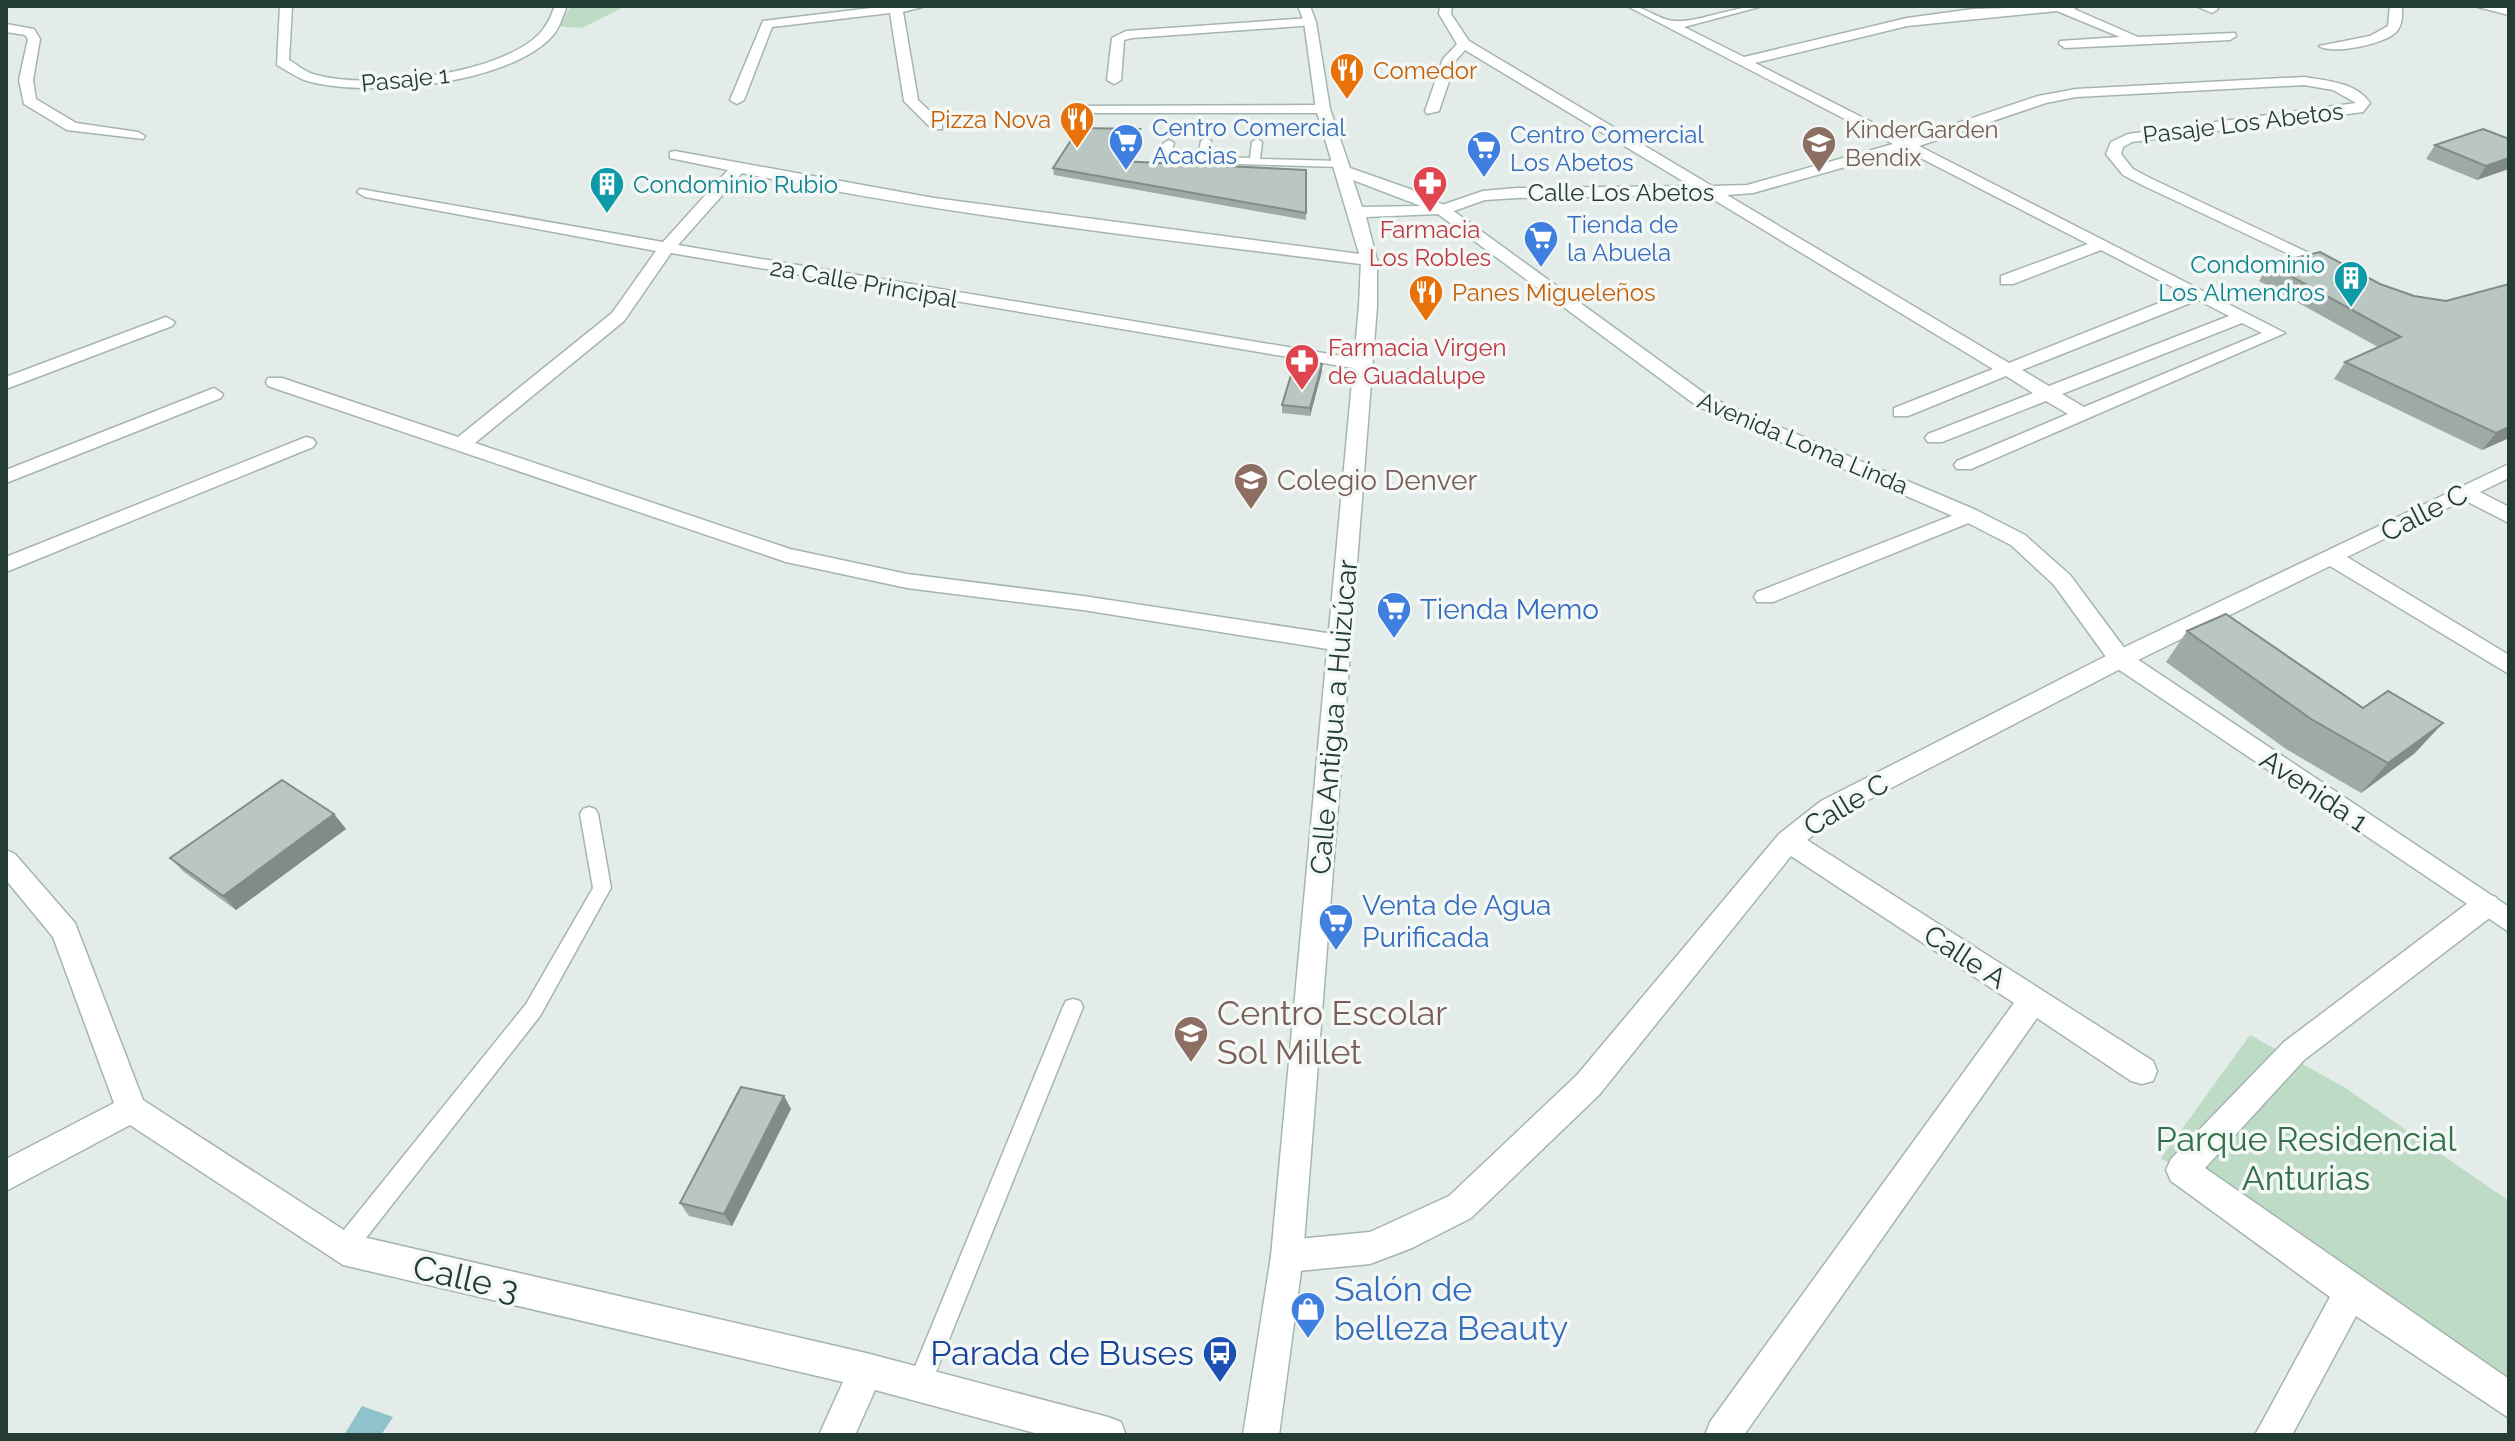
<svg xmlns="http://www.w3.org/2000/svg" width="2515" height="1441" font-family="Raleway,sans-serif">
<rect width="100%" height="100%" fill="#e3ece8"/>
<g fill="#bedbc6">
<path d="M571 6H626L582 28 558 26Z"/>
<path d="M2250 1035 2344 1087 2509 1201V1388L2161 1158Z"/>
</g>
<path fill="#90c2cc" d="M362 1406 393 1417 381 1435H344Z"/>
<g fill="none" stroke-linecap="round" stroke-linejoin="round">
<g stroke="#a6b4af" stroke-width="3">
<g id="lane">
<path d="M1206 138 1211 141 1208 157 1250 158 1252 142 1257 139 1262 142 1260 159 1341 161 1346 164 1341 167 1164 162 1159 159 1164 143 1169 140 1174 143 1170 156 1198 157 1201 141Z"/>
<path d="M589 807 595 809 598 814 611 888 608 893 540 1016 351 1257 343 1260 335 1257 332 1249 335 1241 526 1004 593 888 580 814 583 809Z"/>
<path d="M1073 999 1080 1001 1083 1007 927 1394 919 1398 911 1394 907 1386 1063 1007 1066 1001Z"/>
</g>
</g>
<g stroke="#a6b4af" stroke-width="3">
<g id="street">
<path d="M888 6H926L903 12 918 100 942 123V129H932L904 101 890 13 772 27 744 100 737 104 730 100 763 21Z"/>
<path d="M1440 6H1452L1451 14 1469 41 1712 186 1747 185 1893 144 1627 6C1647 6 1659 21 1675 21 1697 23 1734 6 1763 6L1684 27 1744 57 1907 18 1973 9 2079 6 2074 9 2138 37 2235 33 2236 36 2230 40 2065 48 2059 44 2060 41 2120 37 2057 11 1907 26 1755 63 1907 140 2038 96 2076 89 2304 77C2327 81 2356 82 2370 103L2363 112 2132 142 2123 147 2121 154 2133 169 2152 179 2343 269 2335 274 2329 273 2142 185 2123 175 2106 154 2111 142 2128 134 2356 103 2333 90 2304 85 2076 97 2046 103 1919 146 2285 333 1971 469H1957L1954 465 1957 461 2068 414 2046 401 1942 442H1928L1925 438 1928 434 2033 393 2006 376 1908 416H1894V408L1993 369 1706 195 1517 198 1485 200 1448 213H1436V207L1483 191 1517 188 1691 186 1465 50 1456 60 1439 111 1427 114 1425 111 1443 59 1457 44 1439 14ZM1905 150 2088 244 2001 276V284H2013L2101 250 2184 293 2009 363 1727 195 1753 193ZM2198 300 2229 316 2049 386 2022 370ZM2242 323 2262 333 2084 407 2062 394Z"/>
<path d="M2196 6H2215L2218 9 2212 13Z"/>
<path d="M2390 6H2402C2402 15 2403 23 2397 31 2387 44 2332 55 2319 46L2370 36 2388 26Z"/>
<path d="M2474 6 2509 7V15Z"/>
<path d="M1310 18 1314 19V25L1132 38 1124 40 1121 80 1114 84 1107 80 1112 38 1126 31Z"/>
<path d="M6 24 34 29 40 39 33 80 36 99 76 123 138 132 145 136 143 139 67 130 24 104 19 80 28 39 25 35 6 32Z"/>
<path d="M1071 106 1323 105 1330 109 1323 113H1066L1064 110Z"/>
<path d="M675 151 934 198 1375 256 1377 260 1369 265C1160 239 949 216 742 173L678 245 1365 360 1374 365 1365 370 671 253 624 321 475 443 790 549 907 574 1083 596 1340 635 1348 637 1351 643 1348 649 1340 651 1083 610 907 588 786 562 268 386 266 382 268 378H282L458 437 612 313 656 251 365 197 357 192 360 189 663 242 728 170 670 158V152Z"/>
<path d="M166 317 175 322 172 326 6 389V377Z"/>
<path d="M214 388 223 394 221 398 6 483V470Z"/>
<path d="M306 437 313 439 316 443 313 447 6 572V557Z"/>
<path d="M2509 464V478L2480 492 2509 507V523L2464 500 2347 557 2509 655V674L2330 566 2128 665 1839 815 1807 840 2153 1061 2157 1071 2153 1081 2142 1084 2131 1081 2037 1018 1744 1435H1705L1710 1422 2014 1003 1791 856 1599 1095 1471 1218 1412 1248 1370 1264 1287 1272 1275 1268 1271 1256 1275 1244 1287 1240 1370 1232 1449 1196 1577 1075 1779 834 1821 801 2112 653Z"/>
<path d="M1969 509 1979 515 1976 520 1773 602H1757L1754 597 1757 592Z"/>
<path d="M6 850 15 854 75 923 143 1100 350 1234 866 1353 1108 1417 1121 1422 1126 1435H1042L875 1390 855 1435H819L843 1382 343 1265 130 1125 6 1191V1159L114 1103 53 937 6 880Z"/>
<path d="M2486 894 2496 897 2500 905 2496 913 2304 1060 2205 1168 2509 1379V1418L2356 1316 2292 1435H2255L2330 1297 2171 1181 2166 1170 2171 1159 2284 1042 2476 897Z"/>
</g>
</g>
<g stroke="#a2b7b0" stroke-width="3">
<g id="secondary">
<path d="M280 6H292L289 60C296 64 303 70 310 73 361 92 511 75 544 28 549 22 552 13 555 6H567C563 15 560 27 554 34 512 85 364 99 304 80 295 76 286 70 277 65Z"/>
<path d="M1298 6H1310L1316 22 1330 109 1350 168 1410 189 1448 207 1711 398 1976 510 2025 535 2070 575 2128 653 2509 907V932L2112 665 2054 585 2011 545 1962 520 1697 406 1438 214 1366 217 1377 260V306L1303 1256 1279 1435H1243L1271 1256 1359 306 1361 260 1316 109 1304 22ZM1353 180 1421 206 1362 207Z"/>
</g>
</g>
<use href="#lane" fill="#fff" fill-rule="evenodd"/>
<use href="#street" fill="#fff" fill-rule="evenodd"/>
<use href="#secondary" fill="#fff" fill-rule="evenodd"/>
</g>
<g fill="#9faaa6">
<path d="M1141 136 1124 162 1306 170V220L1054 175 1053 168Z"/>
<path d="M2509 139 2477 180 2426 159 2435 145Z"/>
<path d="M2320 252 2509 438 2482 450 2334 379 2345 362 2378 347 2259 281 2269 264Z"/>
<path d="M1322 371 1310 416 1282 413V405Z"/>
<path d="M2187 631 2415 753 2361 793 2286 749 2166 662Z"/>
<path d="M334 814 346 829 236 910 184 872 170 858Z"/>
<path d="M784 1096 791 1109 732 1226 689 1216 680 1203Z"/>
</g>
<g fill="#828b87">
<path d="M1140 129 1141 136 1119 168V161Z"/>
<path d="M2509 158V169L2477 180 2486 166Z"/>
<path d="M1322 364V371L1310 416V408Z"/>
<path d="M2509 427V438L2482 450 2496 433Z"/>
<path d="M2443 723 2415 753 2361 793 2388 763Z"/>
<path d="M334 814 346 829 236 910 223 896Z"/>
<path d="M784 1096 791 1109 732 1226 724 1214Z"/>
</g>
<g fill="#b9c6c1" stroke="#828b87" stroke-width="2">
<path d="M1079 128 1140 129 1119 161 1306 170V213L1053 168Z"/>
<path d="M2483 129 2509 139V158L2486 166 2435 145Z"/>
<path d="M2320 252 2380 284 2414 296 2446 301 2509 284V427L2496 433 2345 362 2401 337 2269 264Z"/>
<path d="M1295 362 1322 364 1310 408 1282 405Z"/>
<path d="M2226 614 2363 708 2388 691 2443 723 2388 763 2311 719 2187 631Z"/>
<path d="M282 780 334 814 223 896 170 858Z"/>
<path d="M741 1087 784 1096 724 1214 680 1203Z"/>
</g>
<defs>
<g id="restaurant-pin" transform="scale(1.8)"><path d="M0 17L-7.5 6A9.5 9.5 0 1 1 7.5 6Z" fill="#e8710a" stroke="#f3f8f6"/><path d="M-5-6h1v4h1v-4h1v4h1v-4h1v5L-1.5 .5V6h-2V.5L-5-1ZM5-6V6H3V1.5H1.5Q1.5-4 5-6Z" fill="#fff"/></g>
<g id="supermarket-pin" transform="scale(1.8)"><path d="M0 17L-7.5 6A9.5 9.5 0 1 1 7.5 6Z" fill="#3f7fe0" stroke="#f3f8f6"/><path d="M-6-5.5h2.5l.6 2H6L4.5 2H-2.5L-4.4-4H-6ZM-1.5 3.2a1.3 1.3 0 1 0 .1 0ZM3 3.2a1.3 1.3 0 1 0 .1 0Z" fill="#fff"/></g>
<g id="school-pin" transform="scale(1.8)"><path d="M0 17L-7.5 6A9.5 9.5 0 1 1 7.5 6Z" fill="#8d6e63" stroke="#f3f8f6"/><path d="M0-5L7-2L0 1L-7-2ZM-4 1L0 2.5L4 1V4Q0 6-4 4Z" fill="#fff"/></g>
<g id="pharmacy-pin" transform="scale(1.8)"><path d="M0 17L-7.5 6A9.5 9.5 0 1 1 7.5 6Z" fill="#e0444e" stroke="#f3f8f6"/><path d="M-2-6h4v4h4v4h-4v4h-4v-4h-4v-4h4Z" fill="#fff"/></g>
<g id="building-pin" transform="scale(1.8)"><path d="M0 17L-7.5 6A9.5 9.5 0 1 1 7.5 6Z" fill="#0f9aa8" stroke="#f3f8f6"/><path d="M-4-6H4V6H1V3H-1V6H-4ZM-2.5-4.3h1.7v1.8h-1.7ZM.8-4.3h1.7v1.8H.8ZM-2.5-1h1.7V.8h-1.7ZM.8-1h1.7V.8H.8Z" fill="#fff"/></g>
<g id="shop-pin" transform="scale(1.8)"><path d="M0 17L-7.5 6A9.5 9.5 0 1 1 7.5 6Z" fill="#3f7fe0" stroke="#f3f8f6"/><path d="M-5-2.5h2.3a2.7 3.5 0 0 1 5.4 0H5L5.5 6h-11ZM-1.5-2.5h3a1.5 2.3 0 0 0-3 0Z" fill="#fff"/></g>
<g id="bus-pin" transform="scale(1.8)"><path d="M0 17L-7.5 6A9.5 9.5 0 1 1 7.5 6Z" fill="#1a4fb4" stroke="#f3f8f6"/><path d="M-5-6H5V4H4V6H2V4H-2V6H-4V4H-5ZM-3.5-4V0h7V-4ZM-3.5 1.2v1.5H-2V1.2ZM2 1.2v1.5H3.5V1.2Z" fill="#fff"/></g>
</defs>
<g fill-rule="evenodd">
<use href="#restaurant-pin" x="1347" y="70"/>
<use href="#restaurant-pin" x="1077" y="119"/>
<use href="#supermarket-pin" x="1126" y="141"/>
<use href="#school-pin" x="1819" y="143"/>
<use href="#supermarket-pin" x="1484" y="148"/>
<use href="#pharmacy-pin" x="1430" y="183"/>
<use href="#building-pin" x="607" y="184"/>
<use href="#supermarket-pin" x="1541" y="238"/>
<use href="#building-pin" x="2351" y="278"/>
<use href="#restaurant-pin" x="1426" y="292"/>
<use href="#pharmacy-pin" x="1302" y="361"/>
<use href="#school-pin" x="1251" y="480"/>
<use href="#supermarket-pin" x="1394" y="609"/>
<use href="#supermarket-pin" x="1336" y="921"/>
<use href="#school-pin" x="1191" y="1033"/>
<use href="#shop-pin" x="1308" y="1309"/>
<use href="#bus-pin" x="1220" y="1353"/>
</g>
<g text-anchor="middle" dominant-baseline="central" stroke-width="7" stroke-linejoin="round" paint-order="stroke">
<g font-size="24" fill="#c56008" stroke="#f3f8f6" text-anchor="start">
<text x="1373" y="70">Comedor</text>
<text x="1051" y="119" text-anchor="end">Pizza Nova</text>
<text x="1452" y="292">Panes Migueleños</text>
</g>
<g font-size="24" fill="#243c36" stroke="#f3f8f6">
<text transform="translate(405 79) rotate(-6)">Pasaje 1</text>
<text transform="translate(2243 123) rotate(-7)">Pasaje Los Abetos</text>
<text x="1621" y="192">Calle Los Abetos</text>
<text transform="translate(864 283) rotate(10)">2a Calle Principal</text>
<text transform="translate(1803 443) rotate(23)">Avenida Loma Linda</text>
</g>
<g font-size="24" fill="#366cbe" stroke="#f3f8f6" text-anchor="start">
<text x="1152" y="127">Centro Comercial<tspan x="1152" dy="28">Acacias</tspan></text>
<text x="1510" y="134">Centro Comercial<tspan x="1510" dy="28">Los Abetos</tspan></text>
<text x="1567" y="224">Tienda de<tspan x="1567" dy="28">la Abuela</tspan></text>
</g>
<g font-size="24" fill="#785e54" stroke="#f3f8f6" text-anchor="start">
<text x="1845" y="129">KinderGarden<tspan x="1845" dy="28">Bendix</tspan></text>
</g>
<g font-size="24" fill="#0d838f" stroke="#f3f8f6" text-anchor="start">
<text x="633" y="184">Condominio Rubio</text>
<text x="2325" y="264" text-anchor="end">Condominio<tspan x="2325" dy="28">Los Almendros</tspan></text>
</g>
<g font-size="24" fill="#be3a42" stroke="#f3f8f6">
<text x="1430" y="229">Farmacia<tspan x="1430" dy="28">Los Robles</tspan></text>
<text x="1328" y="347" text-anchor="start">Farmacia Virgen<tspan x="1328" dy="28">de Guadalupe</tspan></text>
</g>
<g font-size="28" fill="#785e54" stroke="#f3f8f6" text-anchor="start">
<text x="1277" y="480">Colegio Denver</text>
</g>
<g font-size="28" fill="#243c36" stroke="#f3f8f6">
<text transform="translate(2424 513) rotate(-27)">Calle C</text>
<text transform="translate(1334 717) rotate(-85)">Calle Antigua a Huizúcar</text>
<text transform="translate(2314 791) rotate(34)">Avenida 1</text>
<text transform="translate(1846 805) rotate(-31)">Calle C</text>
<text transform="translate(1965 957) rotate(33)">Calle A</text>
</g>
<g font-size="28" fill="#366cbe" stroke="#f3f8f6" text-anchor="start">
<text x="1420" y="609">Tienda Memo</text>
<text x="1362" y="905">Venta de Agua<tspan x="1362" dy="32">Purificada</tspan></text>
</g>
<g font-size="34" fill="#785e54" stroke="#f3f8f6" text-anchor="start">
<text x="1217" y="1013">Centro Escolar<tspan x="1217" dy="39">Sol Millet</tspan></text>
</g>
<g font-size="34" fill="#326f4b" stroke="#f3f8f6">
<text x="2306" y="1139">Parque Residencial<tspan x="2306" dy="39">Anturias</tspan></text>
</g>
<g font-size="34" fill="#243c36" stroke="#f3f8f6">
<text transform="translate(466 1278) rotate(13)">Calle 3</text>
</g>
<g font-size="34" fill="#366cbe" stroke="#f3f8f6" text-anchor="start">
<text x="1334" y="1289">Salón de<tspan x="1334" dy="39">belleza Beauty</tspan></text>
</g>
<g font-size="34" fill="#164399" stroke="#f3f8f6" text-anchor="end">
<text x="1194" y="1353">Parada de Buses</text>
</g>
</g>
<rect width="2515" height="1441" fill="none" stroke="#243c36" stroke-width="16"/>
</svg>
